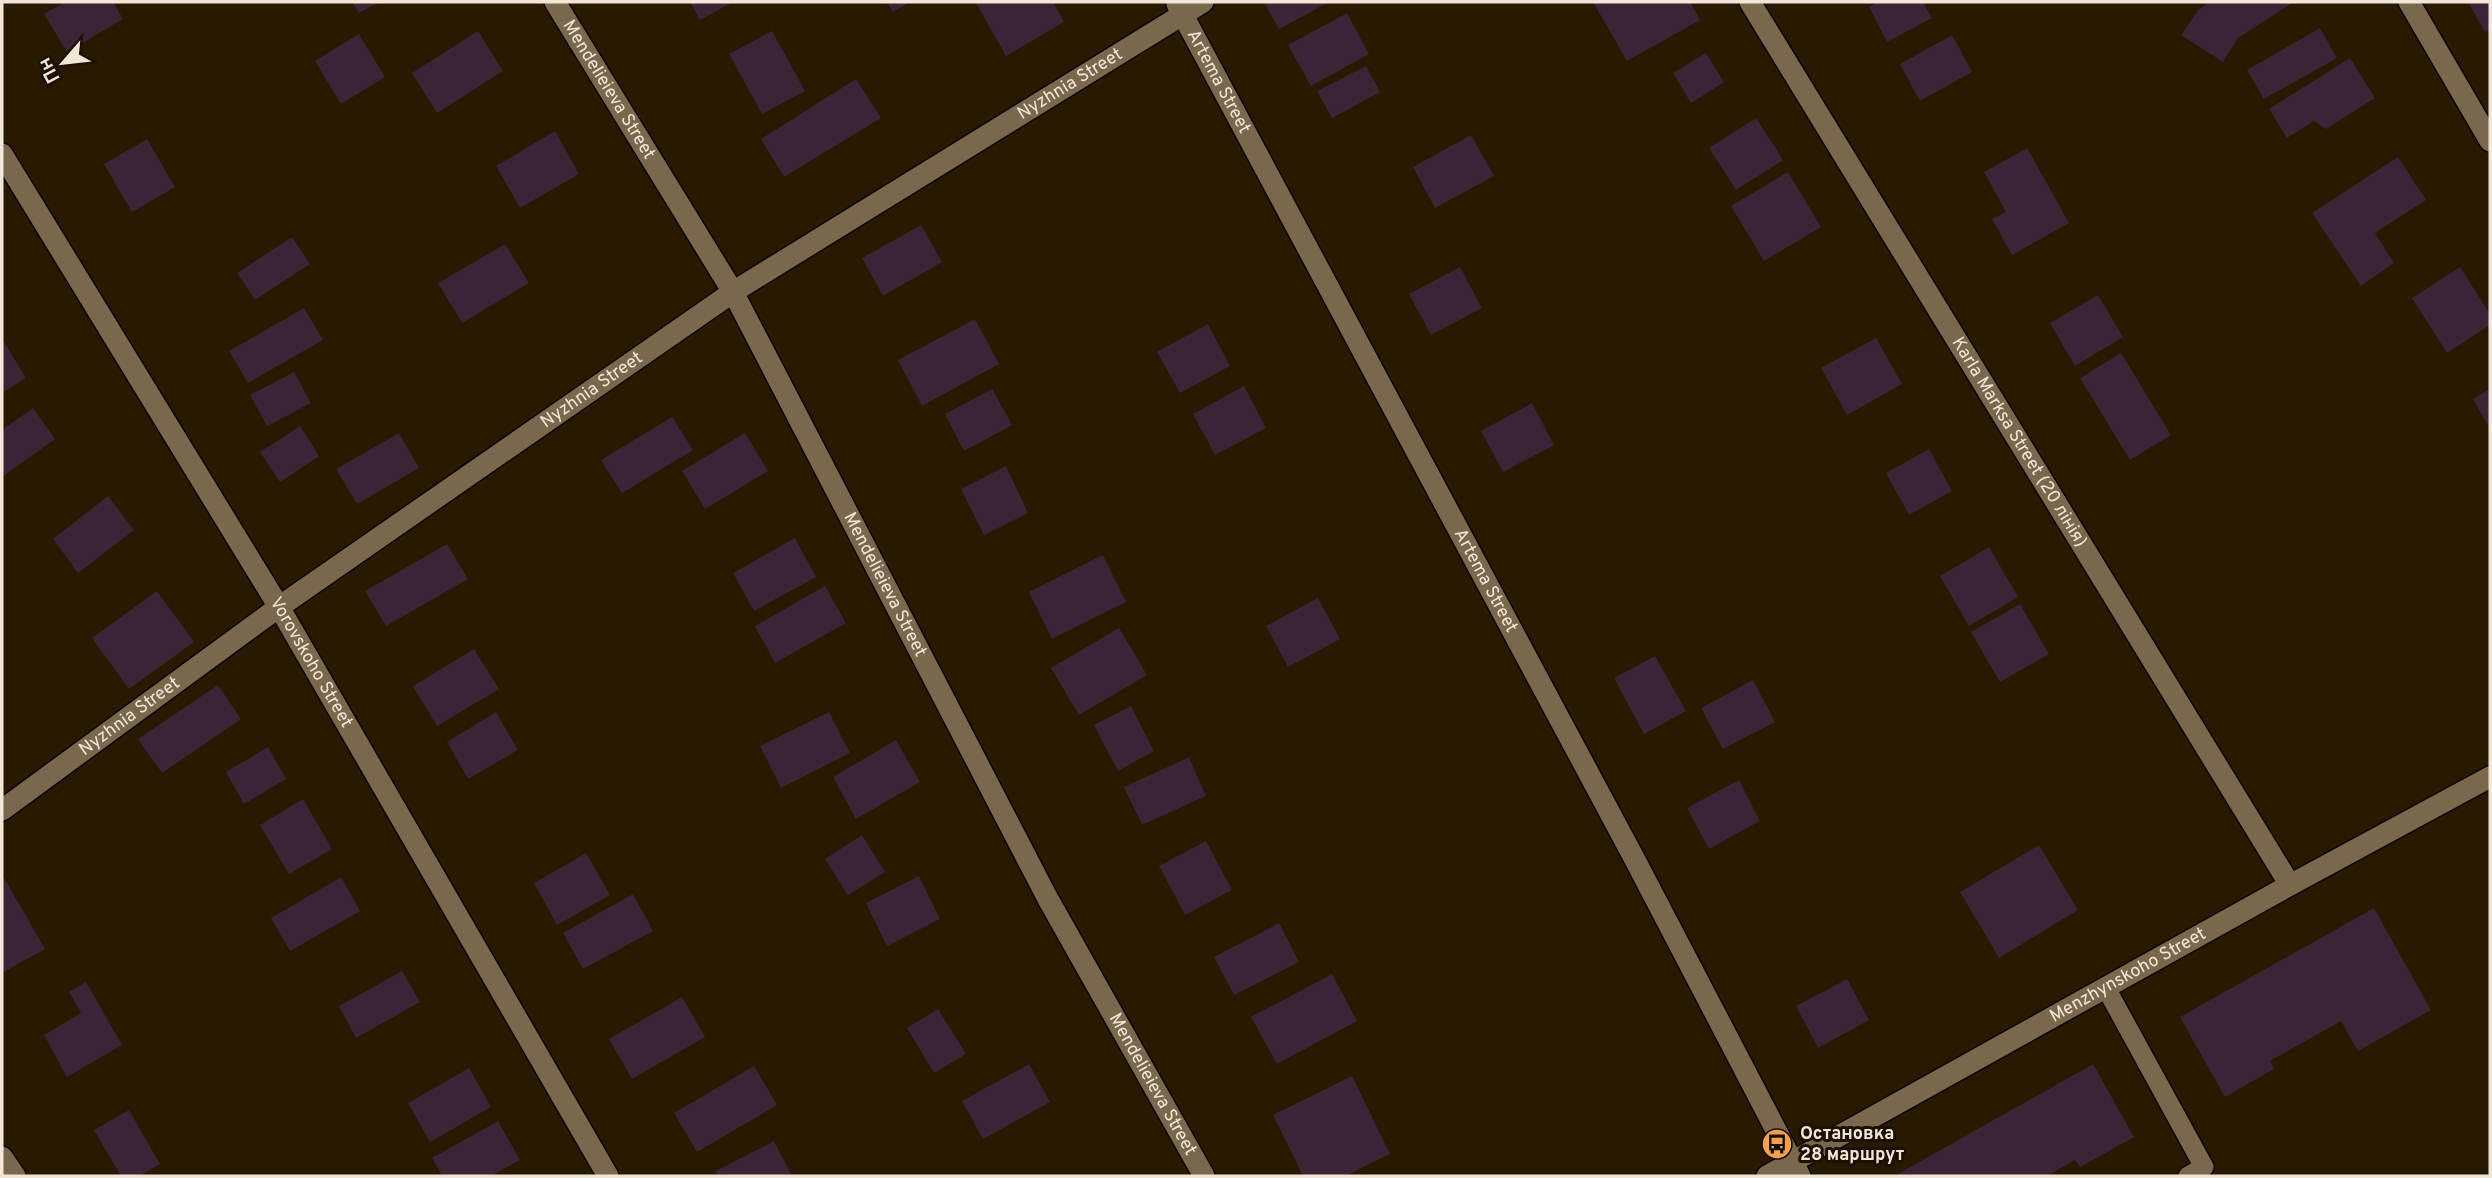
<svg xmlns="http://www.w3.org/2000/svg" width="2492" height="1178" font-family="Overpass,sans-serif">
<rect width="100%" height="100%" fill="#281901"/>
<g fill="#3b2435">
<path d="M65 2H113L123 19 67 52 44 14Z"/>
<path d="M352 2H379L359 13Z"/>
<path d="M690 2H733L700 20Z"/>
<path d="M887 2H910L893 12Z"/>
<path d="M978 2H1053L1064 22 1006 56 976 3Z"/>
<path d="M1264 2H1329L1279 29Z"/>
<path d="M1593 2H1690L1700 20 1627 61Z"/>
<path d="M1878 2H1923L1932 18 1887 42 1869 7Z"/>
<path d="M2210 2H2294L2238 38 2223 62 2181 35 2198 10Z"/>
<path d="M2468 2H2490V29L2485 32Z"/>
<path d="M1347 13 1369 54 1311 86 1288 45Z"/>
<path d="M2320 28 2337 58 2264 99 2247 70Z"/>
<path d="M478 31 503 71 437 113 412 73Z"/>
<path d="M772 31 805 91 762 114 729 54Z"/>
<path d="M359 34 385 77 341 104 315 61Z"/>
<path d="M1952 35 1972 72 1920 101 1900 64Z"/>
<path d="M1706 53 1724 82 1691 103 1673 73Z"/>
<path d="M2350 58 2375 98 2326 129 2314 121 2287 138 2269 109Z"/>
<path d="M1366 66 1380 92 1332 118 1317 91Z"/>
<path d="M856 79 881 118 784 177 761 139Z"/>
<path d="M1756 118 1783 160 1736 190 1709 148Z"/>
<path d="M555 131 579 174 520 208 496 166Z"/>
<path d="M1471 135 1494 176 1435 208 1413 167Z"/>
<path d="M147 139 175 187 132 212 104 164Z"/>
<path d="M2027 148 2069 223 2012 255 1992 219 2006 212 1984 172Z"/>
<path d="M2398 157 2426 200 2375 233 2394 263 2361 286 2312 213Z"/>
<path d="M1788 172 1821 227 1764 261 1731 206Z"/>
<path d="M921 225 942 262 883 296 862 258Z"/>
<path d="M292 237 310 264 255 300 237 273Z"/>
<path d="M505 244 529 283 462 323 438 283Z"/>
<path d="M1460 267 1482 308 1431 335 1409 294Z"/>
<path d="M2460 267 2490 314V325L2447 353 2412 298Z"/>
<path d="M2098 295 2123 337 2075 366 2050 323Z"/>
<path d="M304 308 323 340 248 383 229 351Z"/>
<path d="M975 319 999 364 922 406 898 360Z"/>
<path d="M1208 324 1230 366 1180 393 1157 352Z"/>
<path d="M1876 338 1902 384 1847 415 1821 368Z"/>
<path d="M2 339 26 378 2 393Z"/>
<path d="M2121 353 2171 435 2130 460 2080 378Z"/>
<path d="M294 372 311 403 267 426 250 395Z"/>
<path d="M1244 386 1266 428 1215 455 1193 414Z"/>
<path d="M992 389 1012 425 964 451 945 414Z"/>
<path d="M2490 389V429L2473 399Z"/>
<path d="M1532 403 1554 445 1503 472 1481 431Z"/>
<path d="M33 408 55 439 2 477V430Z"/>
<path d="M672 417 693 450 622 493 601 460Z"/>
<path d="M300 426 319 456 280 482 260 452Z"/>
<path d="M399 433 419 468 357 504 336 469Z"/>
<path d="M745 433 768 471 705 509 682 471Z"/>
<path d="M1929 449 1952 491 1909 515 1886 473Z"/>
<path d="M1006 466 1028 513 984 535 961 489Z"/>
<path d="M108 496 134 530 78 573 53 539Z"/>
<path d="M795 538 816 577 754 611 733 573Z"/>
<path d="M447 544 468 579 386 626 365 591Z"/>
<path d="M1989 547 2018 597 1969 626 1940 576Z"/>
<path d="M1103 555 1126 602 1052 639 1029 592Z"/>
<path d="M825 586 846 623 775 663 755 626Z"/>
<path d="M157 591 194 642 129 689 92 638Z"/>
<path d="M1318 598 1340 639 1288 667 1266 626Z"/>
<path d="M2020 604 2049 654 2000 682 1971 632Z"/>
<path d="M1119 628 1147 675 1079 715 1051 668Z"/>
<path d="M474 649 499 689 437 726 413 686Z"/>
<path d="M1655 656 1686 711 1644 734 1614 678Z"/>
<path d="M1753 680 1775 722 1723 749 1701 708Z"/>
<path d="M218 685 241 719 162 773 138 739Z"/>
<path d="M1131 706 1154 751 1118 771 1094 725Z"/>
<path d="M496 712 518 750 468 779 447 742Z"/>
<path d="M829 712 850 753 781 788 760 746Z"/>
<path d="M896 740 920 782 856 819 833 777Z"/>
<path d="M268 747 286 779 244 804 226 772Z"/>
<path d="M1189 757 1206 796 1142 825 1124 787Z"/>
<path d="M1739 780 1760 821 1709 849 1687 808Z"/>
<path d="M303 799 332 849 289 874 260 825Z"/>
<path d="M862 835 885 872 848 895 825 859Z"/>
<path d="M1206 841 1232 890 1185 915 1159 866Z"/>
<path d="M2039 845 2078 910 1999 958 1960 892Z"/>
<path d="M586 853 610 895 557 925 534 883Z"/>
<path d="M919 876 940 919 887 946 866 903Z"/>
<path d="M341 877 360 911 290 951 271 918Z"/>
<path d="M4 878 45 949 2 973V879Z"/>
<path d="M633 894 653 931 583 969 563 933Z"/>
<path d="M2374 908 2431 1010 2358 1051 2341 1021 2270 1061 2274 1069 2225 1097 2180 1017Z"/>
<path d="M1279 923 1299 962 1234 995 1214 957Z"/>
<path d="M402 971 420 1002 356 1038 339 1006Z"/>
<path d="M1332 974 1357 1021 1277 1064 1251 1017Z"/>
<path d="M1847 979 1869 1020 1818 1048 1796 1006Z"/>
<path d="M86 982 122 1045 67 1077 44 1035 81 1013 69 992Z"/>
<path d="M682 997 705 1037 632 1079 609 1039Z"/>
<path d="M938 1009 966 1054 934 1073 907 1028Z"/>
<path d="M1029 1064 1050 1102 983 1139 962 1101Z"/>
<path d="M2093 1064 2134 1137 2080 1167 2075 1160 2047 1176H1899L1898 1174Z"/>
<path d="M754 1066 777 1105 697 1152 674 1113Z"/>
<path d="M469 1068 491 1107 430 1142 408 1103Z"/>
<path d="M1352 1076 1390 1154 1345 1176H1303L1273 1115Z"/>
<path d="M129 1110 160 1164 139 1176H121L94 1130Z"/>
<path d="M498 1121 520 1160 491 1176H442L432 1158Z"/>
<path d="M774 1141 792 1176H718L716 1171Z"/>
</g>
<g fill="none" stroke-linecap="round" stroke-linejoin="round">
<g stroke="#100400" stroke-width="22">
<path id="lane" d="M2106 988 2204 1167 2188 1176"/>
</g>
<g stroke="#100400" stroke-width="24">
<g id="street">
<path id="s1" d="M555 2 733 292 1048 899 1204 1176"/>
<path id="s2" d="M1750 2 2290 885"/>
<path d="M2409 2 2490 141"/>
<path id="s3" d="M1177 4 1634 858 1800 1176"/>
<path id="s4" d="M2 154 279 607 608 1176"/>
<path id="s5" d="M2 810 279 607 733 292 1203 2"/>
<path d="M2 1157 15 1176"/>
<path id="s6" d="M1767 1176 2290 885 2490 777"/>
</g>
</g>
<use href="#lane" stroke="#7a684d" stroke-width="19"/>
<use href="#street" stroke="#7a684d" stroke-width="21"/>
</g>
<defs>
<g id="bus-disc" transform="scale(1.575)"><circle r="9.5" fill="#f99f4d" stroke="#1e1000"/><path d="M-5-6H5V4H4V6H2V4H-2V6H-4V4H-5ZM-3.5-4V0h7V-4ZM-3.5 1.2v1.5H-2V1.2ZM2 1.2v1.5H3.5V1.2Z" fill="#111"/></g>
</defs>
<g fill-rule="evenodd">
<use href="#bus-disc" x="1777" y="1144"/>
</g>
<g text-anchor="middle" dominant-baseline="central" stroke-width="6" stroke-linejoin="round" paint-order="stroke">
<g font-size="18" fill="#f1e7d8" stroke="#1e1000">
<text stroke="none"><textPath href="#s3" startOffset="88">Artema Street</textPath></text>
<text stroke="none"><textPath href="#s5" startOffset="1292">Nyzhnia Street</textPath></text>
<text stroke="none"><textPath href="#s1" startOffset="103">Mendelieieva Street</textPath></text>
<text stroke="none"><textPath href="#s5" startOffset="724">Nyzhnia Street</textPath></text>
<text stroke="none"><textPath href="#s2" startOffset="516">Karla Marksa Street (20 лiнiя)</textPath></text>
<text stroke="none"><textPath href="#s3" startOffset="654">Artema Street</textPath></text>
<text stroke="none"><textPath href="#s1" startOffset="670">Mendelieieva Street</textPath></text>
<text stroke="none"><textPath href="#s4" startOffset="595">Vorovskoho Street</textPath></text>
<text stroke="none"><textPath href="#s5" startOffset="158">Nyzhnia Street</textPath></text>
<text stroke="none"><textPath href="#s6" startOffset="413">Menzhynskoho Street</textPath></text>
<text stroke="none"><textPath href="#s1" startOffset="1237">Mendelieieva Street</textPath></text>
</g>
<g font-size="18" font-weight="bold" fill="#f1e7d8" stroke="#1e1000" text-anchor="start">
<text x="1800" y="1134">Остановка<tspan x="1800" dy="21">28 маршрут</tspan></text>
</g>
</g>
<rect width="2492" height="1178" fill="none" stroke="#f1e7d8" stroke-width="7"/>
<g transform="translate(63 63) rotate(242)" stroke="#1e1000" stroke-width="5" paint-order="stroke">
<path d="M0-5L12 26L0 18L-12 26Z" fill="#f1e7d8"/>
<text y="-10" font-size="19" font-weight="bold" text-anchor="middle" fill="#f1e7d8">Пн</text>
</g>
</svg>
